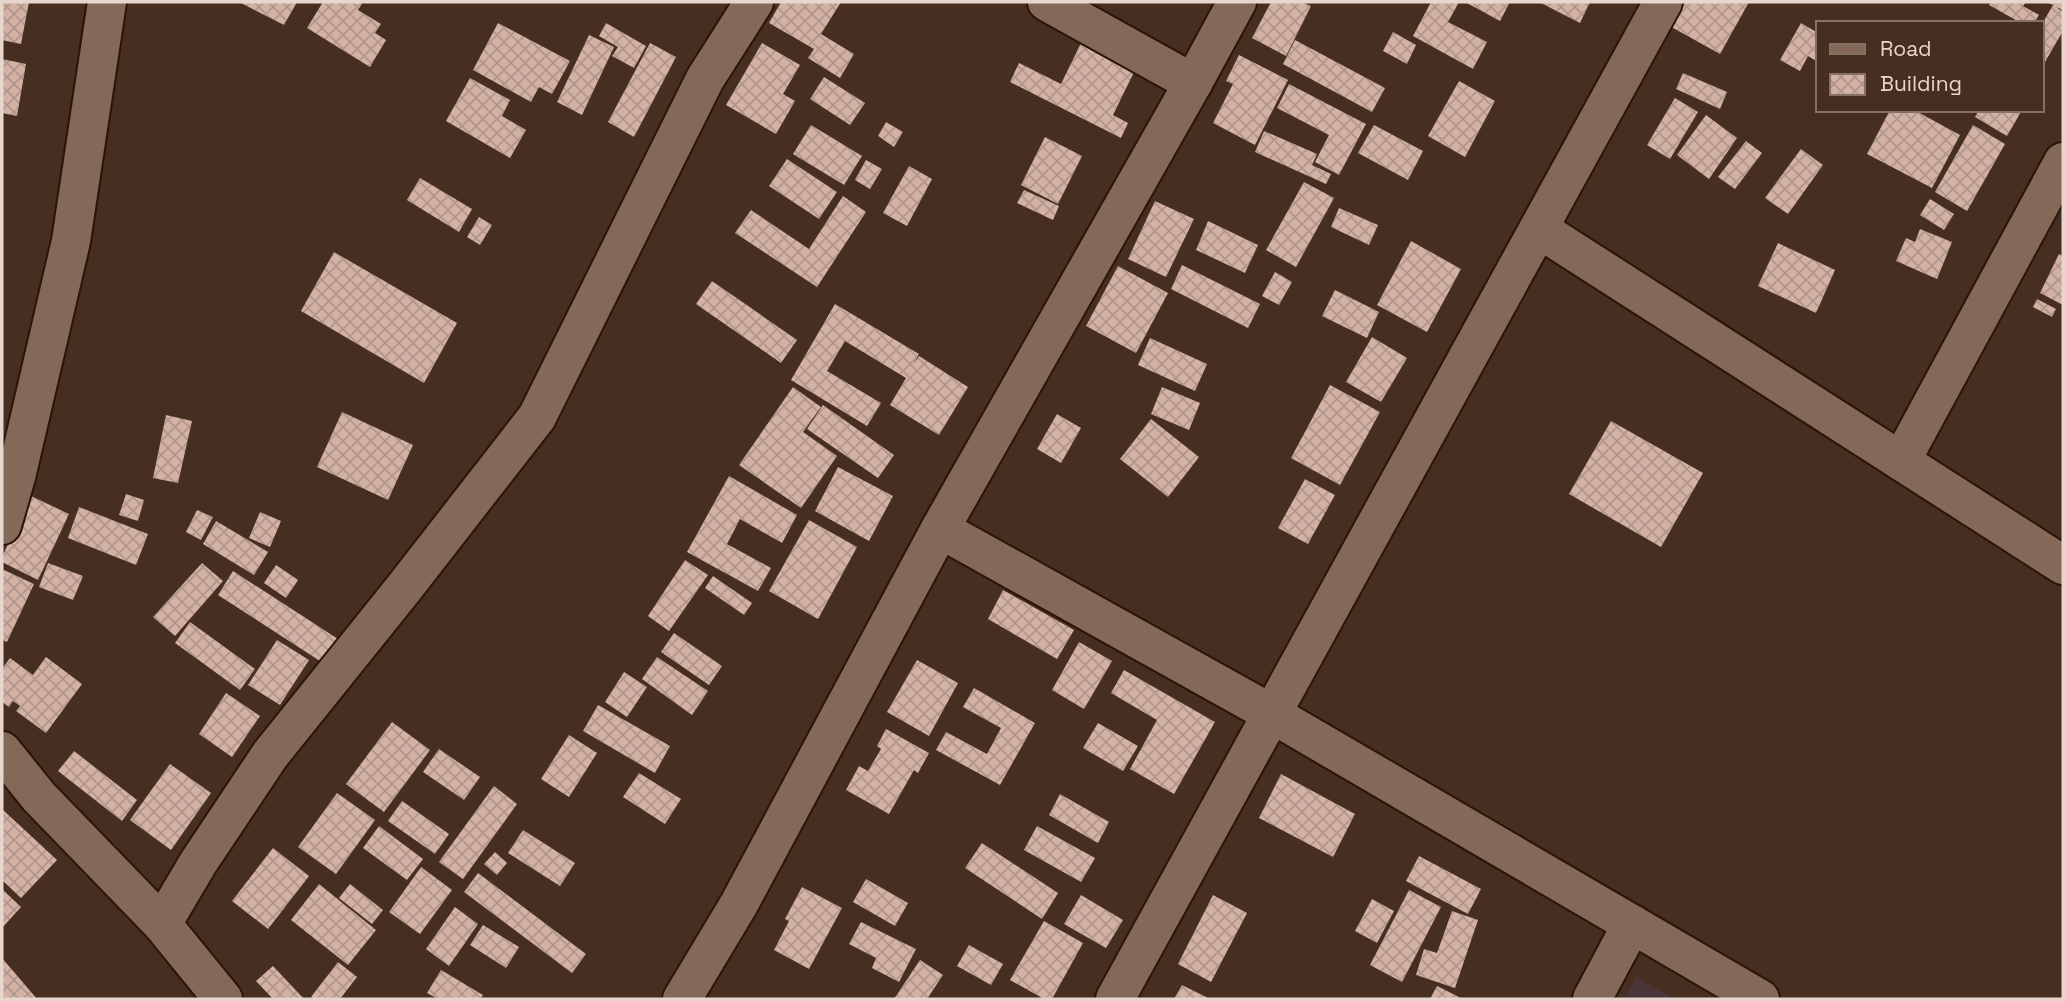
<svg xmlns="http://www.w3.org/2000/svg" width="2065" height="1001" font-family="'Space Grotesk',sans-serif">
<defs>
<pattern id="building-cross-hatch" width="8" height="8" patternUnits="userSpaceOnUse" patternTransform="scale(1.75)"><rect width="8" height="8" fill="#d3b2a5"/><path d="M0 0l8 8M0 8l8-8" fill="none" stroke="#b0968b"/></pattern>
</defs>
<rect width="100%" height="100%" fill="#462e20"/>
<path fill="#4a3638" d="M1636 977 1675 999H1625Z"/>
<g fill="url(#building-cross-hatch)">
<path d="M2 2H29L21 44 2 40Z"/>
<path d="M239 2H297L284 25Z"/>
<path d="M323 2H363L358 10 381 24 375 33 386 40 370 67 307 28Z"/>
<path d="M781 2H841L821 34 854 54 840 78 808 58 814 49 769 23Z"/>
<path d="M1271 2H1302L1311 6 1286 56 1252 38Z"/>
<path d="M1431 2H1459L1448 22 1487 42 1473 69 1413 36Z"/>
<path d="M1465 2H1510L1500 21Z"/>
<path d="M1539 2H1590L1580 23Z"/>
<path d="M1679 2H1749L1720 54 1666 24Z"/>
<path d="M1991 2H2026L2023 6 2039 15 2034 23H2021L1989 5Z"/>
<path d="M2047 2H2063V10L2056 7 2063 12V31L2045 62 2042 61V24L2053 5Z"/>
<path d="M498 23 570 61 552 94 539 87 531 102 473 70Z"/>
<path d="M606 23 646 46 634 68 612 56 618 47 599 36Z"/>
<path d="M1801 23 1818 33V62L1808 56 1800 71 1780 60Z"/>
<path d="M1393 32 1416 45 1407 64 1383 51Z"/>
<path d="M589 35 614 47 582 115 557 102Z"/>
<path d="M1295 40 1385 88 1372 112 1283 64Z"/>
<path d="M1082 41 1136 68 1113 115 1128 123 1121 138 1010 82 1019 63 1061 84Z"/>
<path d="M650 43 676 57 634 137 608 122Z"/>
<path d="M762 43 800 65 783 94 795 101 776 134 726 105Z"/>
<path d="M1239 55 1288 80 1255 145 1213 123 1233 84 1226 81Z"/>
<path d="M2 59 26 64 17 116 2 113Z"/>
<path d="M1683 73 1727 92 1720 109 1676 89Z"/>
<path d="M824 77 865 103 850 125 810 99Z"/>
<path d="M470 78 510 100 502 116 526 130 510 158 446 121Z"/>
<path d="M1459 81 1495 101 1465 157 1428 136Z"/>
<path d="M1289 84 1366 124 1339 175 1315 162 1329 135 1277 108Z"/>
<path d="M1675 98 1698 112 1670 159 1647 145Z"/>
<path d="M1890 110H1914L1960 135 1932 188 1867 154Z"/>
<path d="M1979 110H2022L2007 136 1975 117Z"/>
<path d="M1706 115 1737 138 1709 179 1677 155Z"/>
<path d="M886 122 903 132 894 147 878 136Z"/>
<path d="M811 125 862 156 844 185 793 154Z"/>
<path d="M1374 125 1423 151 1408 180 1358 153Z"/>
<path d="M1973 125 2005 144 1967 211 1935 192Z"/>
<path d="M1264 131 1317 154 1312 165 1331 174 1326 184 1255 152Z"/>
<path d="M1045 137 1082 156 1058 204 1021 185Z"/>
<path d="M1746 141 1762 153 1735 189 1718 177Z"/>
<path d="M1801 149 1823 165 1788 214 1765 198Z"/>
<path d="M787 159 837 192 819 219 769 186Z"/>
<path d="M866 160 882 169 870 189 855 180Z"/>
<path d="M909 166 932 179 907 226 883 213Z"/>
<path d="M420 178 472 209 459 232 407 200Z"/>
<path d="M1304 182 1334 198 1296 267 1266 250Z"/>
<path d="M1024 190 1059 206 1053 220 1017 203Z"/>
<path d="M843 196 866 212 817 287 735 233 751 210 809 249Z"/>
<path d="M1930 199 1954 214 1944 230 1920 215Z"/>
<path d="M1155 201 1194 219 1166 277 1128 259Z"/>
<path d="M1339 208 1378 225 1369 245 1331 227Z"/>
<path d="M479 217 492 225 480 245 467 237Z"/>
<path d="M1208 221 1258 245 1245 273 1196 250Z"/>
<path d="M1920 229 1952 242 1937 279 1896 261 1906 238 1915 242Z"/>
<path d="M1411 241 1461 269 1427 332 1377 305Z"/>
<path d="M1778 243 1835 270 1816 313 1758 286Z"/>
<path d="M334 252 457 323 424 383 301 311Z"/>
<path d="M2059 254 2063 256V305L2040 293Z"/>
<path d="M1182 265 1260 304 1248 328 1171 289Z"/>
<path d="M1118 266 1168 293 1136 353 1086 326Z"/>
<path d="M1275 272 1292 282 1279 305 1262 296Z"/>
<path d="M712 281 797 340 781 363 696 304Z"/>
<path d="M1335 290 1379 312 1367 338 1322 316Z"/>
<path d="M2037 299 2056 309 2052 317 2033 307Z"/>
<path d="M835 304 919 354 913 365 919 356 968 387 939 435 890 405 906 378 845 341 827 371 881 403 867 426 791 380Z"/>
<path d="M1372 337 1407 358 1381 402 1346 382Z"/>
<path d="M1150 338 1207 364 1195 391 1138 365Z"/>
<path d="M1330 385 1380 412 1340 485 1291 458Z"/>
<path d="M793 387 821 407 803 432 837 456 801 508 739 465Z"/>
<path d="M1162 387 1200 403 1189 430 1151 414Z"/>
<path d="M823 405 894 455 878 478 807 429Z"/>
<path d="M342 412 413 445 388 500 317 467Z"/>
<path d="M1057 414 1081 428 1061 463 1037 449Z"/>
<path d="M166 415 192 421 178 483 153 478Z"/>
<path d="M1151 419 1199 457 1168 497 1120 459Z"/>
<path d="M1611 421 1703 473 1661 547 1569 494Z"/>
<path d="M838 467 893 496 869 541 815 511Z"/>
<path d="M729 476 797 515 782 543 740 519 727 544 771 568 758 591 687 552Z"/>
<path d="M1305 479 1335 495 1308 544 1278 528Z"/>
<path d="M126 494 144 500 138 521 119 515Z"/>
<path d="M31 496 69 514 38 580 2 562V557Z"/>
<path d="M79 507 148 534 136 565 68 538Z"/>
<path d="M197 510 213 517 201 540 186 532Z"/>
<path d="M260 512 281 521 270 547 249 538Z"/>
<path d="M809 520 857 547 818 619 769 591Z"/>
<path d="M216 521 268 552 254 575 203 544Z"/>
<path d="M685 560 708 575 669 631 648 616Z"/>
<path d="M48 563 83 576 73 600 39 587Z"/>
<path d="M202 563 223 581 175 636 153 617Z"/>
<path d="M276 565 298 580 286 598 264 583Z"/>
<path d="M2 569 34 584 7 642 2 640Z"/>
<path d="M233 571 338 639 323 663 218 595Z"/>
<path d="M713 576 752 603 744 615 705 588Z"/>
<path d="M1003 590 1074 630 1057 659 988 619Z"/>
<path d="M190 622 255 669 240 690 175 643Z"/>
<path d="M674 633 722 666 709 685 661 652Z"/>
<path d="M277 640 309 660 280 705 248 685Z"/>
<path d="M1079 642 1112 661 1084 709 1052 690Z"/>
<path d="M46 657 82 684 46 733 16 711 20 706 13 701 9 707 2 702V669L10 658 33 675Z"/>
<path d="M657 657 708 691 692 715 642 679Z"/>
<path d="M917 660 958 683 929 736 887 712Z"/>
<path d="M1124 670 1215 722 1174 794 1130 769 1157 720 1111 693Z"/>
<path d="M624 672 647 687 627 717 605 702Z"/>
<path d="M974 688 1035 723 1000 785 936 750 946 732 987 754 1001 728 963 707Z"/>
<path d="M226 693 260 716 232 757 199 734Z"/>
<path d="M598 705 670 746 655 773 583 731Z"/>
<path d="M392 722 430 750 384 812 346 784Z"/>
<path d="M1098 723 1138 746 1123 771 1083 748Z"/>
<path d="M886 729 929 753 918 773 914 770 889 814 846 790 859 766 868 771 881 749 877 746Z"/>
<path d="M569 735 597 753 569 797 541 779Z"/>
<path d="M439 749 480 777 464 800 423 772Z"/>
<path d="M74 751 137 800 122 821 58 771Z"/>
<path d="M170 764 211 793 171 850 130 820Z"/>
<path d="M639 773 681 799 665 824 623 797Z"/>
<path d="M1281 774 1355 814 1333 857 1259 818Z"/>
<path d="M494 786 517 804 463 879 439 862Z"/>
<path d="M337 793 375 820 336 874 298 847Z"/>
<path d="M1060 794 1109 822 1098 843 1049 815Z"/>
<path d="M402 801 449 834 435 854 388 821Z"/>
<path d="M2 809 57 860 21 898 2 880Z"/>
<path d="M379 826 423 859 407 880 363 848Z"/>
<path d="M1037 826 1095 858 1081 882 1024 850Z"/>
<path d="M523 830 575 863 560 886 508 853Z"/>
<path d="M982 843 1058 893 1042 919 965 868Z"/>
<path d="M273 848 309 876 268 929 232 901Z"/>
<path d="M495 852 507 863 497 875 484 864Z"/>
<path d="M1419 856 1481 889 1468 914 1406 881Z"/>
<path d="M421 867 452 890 420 934 389 912Z"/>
<path d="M478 873 586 954 572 973 464 892Z"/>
<path d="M866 879 908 903 895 926 853 902Z"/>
<path d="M319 884 376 930 348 965 291 920Z"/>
<path d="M350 884 383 910 372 924 339 898Z"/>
<path d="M802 887 842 908 809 969 774 950 789 921 785 919Z"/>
<path d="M2 889 21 907 2 928Z"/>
<path d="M1409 890 1441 907 1402 982 1370 965Z"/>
<path d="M1081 895 1123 920 1106 948 1064 924Z"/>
<path d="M1213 895 1247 913 1211 982 1178 964Z"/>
<path d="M1372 899 1394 911 1377 943 1355 931Z"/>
<path d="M455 907 478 924 449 966 426 949Z"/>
<path d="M1452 911 1478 920 1455 988 1416 975 1424 949 1437 953Z"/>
<path d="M1044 921 1083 943 1052 999H1044L1010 980Z"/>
<path d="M861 922 916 949 899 982 872 968 876 958 849 944Z"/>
<path d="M483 925 519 947 506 968 470 945Z"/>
<path d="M969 945 1003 964 991 985 957 966Z"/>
<path d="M2 958 37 999H2Z"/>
<path d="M920 960 943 975 927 999H894Z"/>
<path d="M338 962 357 977 340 999H314L311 997Z"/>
<path d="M273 966 304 999H273L256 981Z"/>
<path d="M441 970 483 995 480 999H438L427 993Z"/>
<path d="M1182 985 1210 999H1174Z"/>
<path d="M1437 986 1463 999H1430Z"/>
</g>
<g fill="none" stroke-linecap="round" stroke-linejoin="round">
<g stroke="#2b1508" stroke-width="42">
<g id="minor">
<path d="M1047 2 1193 83"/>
<path d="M1539 229 2063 565"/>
<path d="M1901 461 2063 162"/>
<path d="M2 525 16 477 71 241 107 2"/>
<path d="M940 529 1272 714 1760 999"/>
<path d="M2 751 39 797 162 924 223 999"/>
<path d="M162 924 198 863 270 755 404 588 537 417 705 79 754 2"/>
<path d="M682 999 739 904 940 529 1193 83 1237 2"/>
<path d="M1115 999 1663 2"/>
<path d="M1592 999 1632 924"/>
</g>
</g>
<use href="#minor" stroke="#846959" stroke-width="38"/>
</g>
<rect width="2065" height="1001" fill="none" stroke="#e6d6cd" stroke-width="7"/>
<rect x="1816" y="21" width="228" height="91" fill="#462e20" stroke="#867165" stroke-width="2"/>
<rect x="1830" y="44" width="35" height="10" fill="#846959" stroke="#867165" stroke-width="2"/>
<text x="1880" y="56" font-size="21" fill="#e6d6cd">Road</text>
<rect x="1830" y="74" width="35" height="21" fill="url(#building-cross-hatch)" stroke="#867165" stroke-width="2"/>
<text x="1880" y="91" font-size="21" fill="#e6d6cd">Building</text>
</svg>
